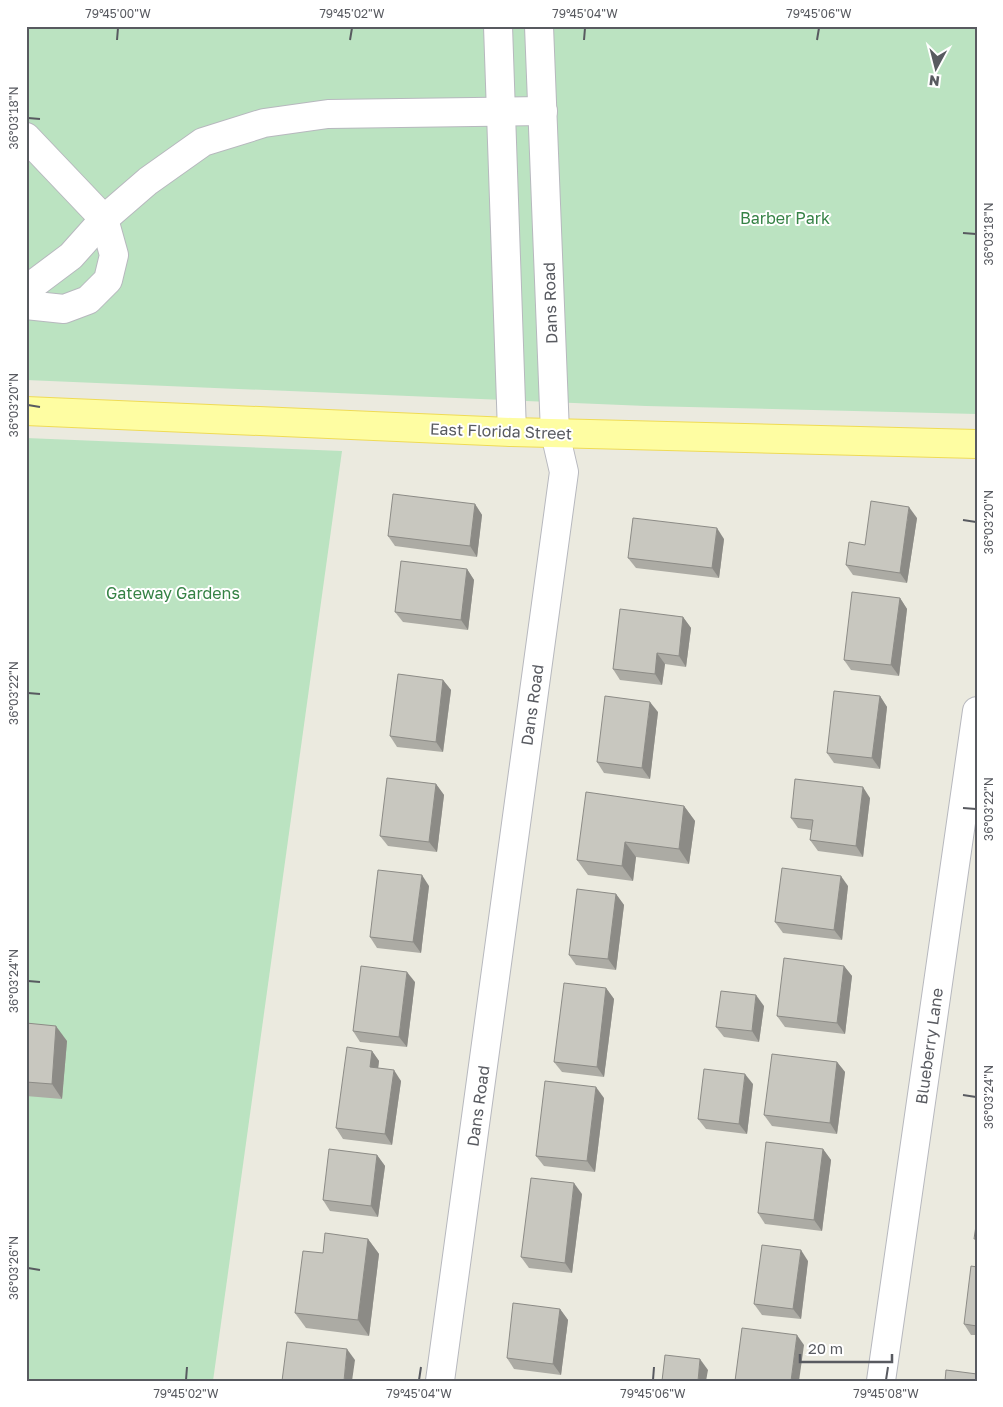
<svg xmlns="http://www.w3.org/2000/svg" width="1003" height="1407" font-family="'Golos Text',sans-serif">
<rect width="100%" height="100%" fill="#ebeadf"/>
<g fill="#bbe3c1">
<path d="M26 26H977V414L646 406 26 380Z"/>
<path d="M26 438 342 451 213 1381H26Z"/>
</g>
<g fill="none" stroke-linecap="round" stroke-linejoin="round">
<g stroke="#b7b8be" stroke-width="30">
<g id="minor">
<path d="M498 26 512 432"/>
<path d="M26 137 104 219 114 255 108 280 88 300 64 309 26 305"/>
<path d="M26 286 35 283 71 256 104 219 148 181 203 142 264 123 328 114 543 111"/>
<path d="M440 1381 564 472 555 433 539 26"/>
<path d="M881 1381 977 711"/>
</g>
</g>
<g stroke="#efdb55" stroke-width="30">
<path id="major" d="M26 411 512 432 977 444"/>
</g>
<use href="#minor" stroke="#fff" stroke-width="28"/>
<use href="#major" stroke="#fefda2" stroke-width="28"/>
</g>
<g fill="#acaba4">
<path d="M475 504 482 515 477 557 395 546 388 536Z"/>
<path d="M917 518 907 583 853 575 846 565 865 545Z"/>
<path d="M724 539 719 578 636 568 628 558Z"/>
<path d="M467 569 474 580 468 630 403 622 395 612Z"/>
<path d="M900 598 907 609 899 676 851 670 844 660Z"/>
<path d="M683 617 691 628 686 667 665 664 662 685 620 680 613 669Z"/>
<path d="M443 680 451 690 443 752 397 747 390 736Z"/>
<path d="M880 696 887 707 880 769 834 763 827 753Z"/>
<path d="M658 712 650 779 604 773 597 762Z"/>
<path d="M436 784 444 795 437 852 388 846 380 836Z"/>
<path d="M870 798 863 857 818 851 810 840 811 830 798 828 791 818Z"/>
<path d="M684 806 695 821 689 864 636 857 633 881 588 875 577 860Z"/>
<path d="M429 886 421 953 377 948 370 937Z"/>
<path d="M848 886 842 940 783 933 775 922Z"/>
<path d="M616 894 624 905 616 970 576 965 569 955Z"/>
<path d="M844 966 852 976 845 1034 785 1027 777 1016Z"/>
<path d="M415 982 407 1047 360 1042 353 1031Z"/>
<path d="M606 988 614 999 604 1077 562 1072 554 1062Z"/>
<path d="M764 1006 759 1042 724 1037 716 1027Z"/>
<path d="M26 1023 67 1041 62 1099 26 1096Z"/>
<path d="M372 1051 379 1061 378 1068 401 1081 392 1145 343 1139 336 1128Z"/>
<path d="M837 1062 845 1072 837 1134 772 1126 764 1115Z"/>
<path d="M753 1084 747 1134 706 1129 698 1119Z"/>
<path d="M604 1098 595 1172 544 1166 536 1156Z"/>
<path d="M823 1149 831 1160 822 1231 765 1224 758 1213Z"/>
<path d="M377 1155 385 1166 378 1217 330 1211 323 1200Z"/>
<path d="M582 1194 572 1273 529 1268 521 1257Z"/>
<path d="M368 1239 379 1254 369 1336 306 1328 295 1313 323 1253Z"/>
<path d="M808 1261 801 1319 762 1315 754 1304Z"/>
<path d="M977 1267V1335H971L964 1324Z"/>
<path d="M560 1309 568 1320 561 1375 514 1369 507 1358Z"/>
</g>
<g fill="#8c8b86">
<path d="M475 504 482 515 477 557 470 546Z"/>
<path d="M909 507 917 518 907 583 900 573Z"/>
<path d="M717 528 724 539 719 578 712 568Z"/>
<path d="M467 569 474 580 468 630 461 620Z"/>
<path d="M900 598 907 609 899 676 891 665Z"/>
<path d="M683 617 691 628 686 667 679 656Z"/>
<path d="M657 653 665 664 662 685 655 674Z"/>
<path d="M443 680 451 690 443 752 436 742Z"/>
<path d="M880 696 887 707 880 769 872 758Z"/>
<path d="M650 702 658 712 650 779 642 768Z"/>
<path d="M436 784 444 795 437 852 429 842Z"/>
<path d="M863 787 870 798 863 857 856 846Z"/>
<path d="M684 806 695 821 689 864 679 849Z"/>
<path d="M625 842 636 857 633 881 622 866Z"/>
<path d="M422 875 429 886 421 953 413 942Z"/>
<path d="M841 876 848 886 842 940 834 930Z"/>
<path d="M616 894 624 905 616 970 608 959Z"/>
<path d="M844 966 852 976 845 1034 837 1023Z"/>
<path d="M407 972 415 982 407 1047 399 1037Z"/>
<path d="M606 988 614 999 604 1077 597 1067Z"/>
<path d="M756 995 764 1006 759 1042 752 1031Z"/>
<path d="M56 1026 67 1041 62 1099 52 1084Z"/>
<path d="M372 1051 379 1061 377 1077 370 1067Z"/>
<path d="M837 1062 845 1072 837 1134 830 1123Z"/>
<path d="M394 1070 401 1081 392 1145 385 1134Z"/>
<path d="M745 1074 753 1084 747 1134 739 1124Z"/>
<path d="M596 1087 604 1098 595 1172 587 1161Z"/>
<path d="M823 1149 831 1160 822 1231 814 1220Z"/>
<path d="M377 1155 385 1166 378 1217 371 1206Z"/>
<path d="M574 1183 582 1194 572 1273 565 1263Z"/>
<path d="M368 1239 379 1254 369 1336 358 1320Z"/>
<path d="M801 1250 808 1261 801 1319 793 1309Z"/>
<path d="M560 1309 568 1320 561 1375 553 1364Z"/>
<path d="M797 1335 804 1345 799 1381H791Z"/>
<path d="M347 1349 355 1360 352 1381H344Z"/>
<path d="M700 1359 708 1370 706 1381H698Z"/>
</g>
<g fill="#c8c7bf" stroke="#8c8b86">
<path d="M393 494 475 504 470 546 388 536Z"/>
<path d="M871 501 909 507 900 573 846 565 849 542 865 545Z"/>
<path d="M633 518 717 528 712 568 628 558Z"/>
<path d="M401 561 467 569 461 620 395 612Z"/>
<path d="M852 592 900 598 891 665 844 660Z"/>
<path d="M620 609 683 617 679 656 657 653 655 674 613 669Z"/>
<path d="M398 674 443 680 436 742 390 736Z"/>
<path d="M834 691 880 696 872 758 827 753Z"/>
<path d="M605 696 650 702 642 768 597 762Z"/>
<path d="M387 778 436 784 429 842 380 836Z"/>
<path d="M795 779 863 787 856 846 810 840 813 820 791 818Z"/>
<path d="M586 792 684 806 679 849 625 842 622 866 577 860Z"/>
<path d="M782 868 841 876 834 930 775 922Z"/>
<path d="M378 870 422 875 413 942 370 937Z"/>
<path d="M577 889 616 894 608 959 569 955Z"/>
<path d="M784 958 844 966 837 1023 777 1016Z"/>
<path d="M361 966 407 972 399 1037 353 1031Z"/>
<path d="M564 983 606 988 597 1067 554 1062Z"/>
<path d="M721 991 756 995 752 1031 716 1027Z"/>
<path d="M26 1023 56 1026 52 1084 26 1082Z"/>
<path d="M347 1047 372 1051 370 1067 394 1070 385 1134 336 1128Z"/>
<path d="M772 1054 837 1062 830 1123 764 1115Z"/>
<path d="M704 1069 745 1074 739 1124 698 1119Z"/>
<path d="M545 1081 596 1087 587 1161 536 1156Z"/>
<path d="M766 1142 823 1149 814 1220 758 1213Z"/>
<path d="M329 1149 377 1155 371 1206 323 1200Z"/>
<path d="M531 1178 574 1183 565 1263 521 1257Z"/>
<path d="M977 1219V1239H974Z"/>
<path d="M325 1233 368 1239 358 1320 295 1313 303 1251 323 1253Z"/>
<path d="M762 1245 801 1250 793 1309 754 1304Z"/>
<path d="M971 1266 977 1267V1326L964 1324Z"/>
<path d="M513 1303 560 1309 553 1364 507 1358Z"/>
<path d="M742 1328 797 1335 791 1381H735Z"/>
<path d="M287 1342 347 1349 344 1381H282Z"/>
<path d="M665 1355 700 1359 698 1381H662Z"/>
<path d="M946 1370 977 1374V1381H945Z"/>
</g>
<path fill="none" stroke="#585a60" stroke-width="2" d="M117 40 118 28M350 40 352 28M584 40 585 28M817 40 819 28M28 118 40 119M963 233 976 234M28 405 40 407M963 520 976 522M28 693 40 694M963 808 976 809M28 981 40 982M963 1095 976 1097M28 1268 40 1270M186 1380 187 1367M419 1380 421 1367M653 1380 654 1367M886 1380 888 1367"/>
<g text-anchor="middle" dominant-baseline="central" stroke-width="4" stroke-linejoin="round" paint-order="stroke">
<g font-size="16" fill="#358245" stroke="#fff">
<text x="785" y="218">Barber Park</text>
<text x="173" y="593">Gateway Gardens</text>
</g>
<g font-size="16" fill="#585a60" stroke="#fff">
<text transform="translate(550 303) rotate(-92)">Dans Road</text>
<text transform="translate(501 431) rotate(2)">East Florida Street</text>
<text transform="translate(532 705) rotate(-82)">Dans Road</text>
<text transform="translate(929 1046) rotate(-82)">Blueberry Lane</text>
<text transform="translate(478 1106) rotate(-82)">Dans Road</text>
</g>
</g>
<rect width="1003" height="1407" fill="none" stroke="#ffffff" stroke-width="55"/>
<g transform="translate(936 68) rotate(187)" stroke="#ffffff" stroke-width="4" paint-order="stroke">
<path d="M0-4L9 19L0 12L-9 19Z" fill="#585a60"/>
<text y="-8" font-size="14" font-weight="bold" text-anchor="middle" fill="#585a60">N</text>
</g>
<path d="M800 1354v8h92v-8" fill="none" stroke="#585a60" stroke-width="2.5"/>
<text x="808" y="1354" font-size="15" fill="#585a60" stroke="#ffffff" stroke-width="4" paint-order="stroke">20 m</text>
<rect x="28" y="28" width="948" height="1352" fill="none" stroke="#585a60" stroke-width="2"/>
<g font-size="12" text-anchor="middle" fill="#585a60">
<text x="118" y="18">79°45'00"W</text>
<text x="352" y="18">79°45'02"W</text>
<text x="585" y="18">79°45'04"W</text>
<text x="819" y="18">79°45'06"W</text>
<text transform="translate(14 118) rotate(-90)" y="4">36°03'18"N</text>
<text transform="translate(989 234) rotate(-90)" y="4">36°03'18"N</text>
<text transform="translate(14 405) rotate(-90)" y="4">36°03'20"N</text>
<text transform="translate(989 522) rotate(-90)" y="4">36°03'20"N</text>
<text transform="translate(14 693) rotate(-90)" y="4">36°03'22"N</text>
<text transform="translate(989 809) rotate(-90)" y="4">36°03'22"N</text>
<text transform="translate(14 981) rotate(-90)" y="4">36°03'24"N</text>
<text transform="translate(989 1097) rotate(-90)" y="4">36°03'24"N</text>
<text transform="translate(14 1268) rotate(-90)" y="4">36°03'26"N</text>
<text x="186" y="1398">79°45'02"W</text>
<text x="419" y="1398">79°45'04"W</text>
<text x="653" y="1398">79°45'06"W</text>
<text x="886" y="1398">79°45'08"W</text>
</g>
</svg>
